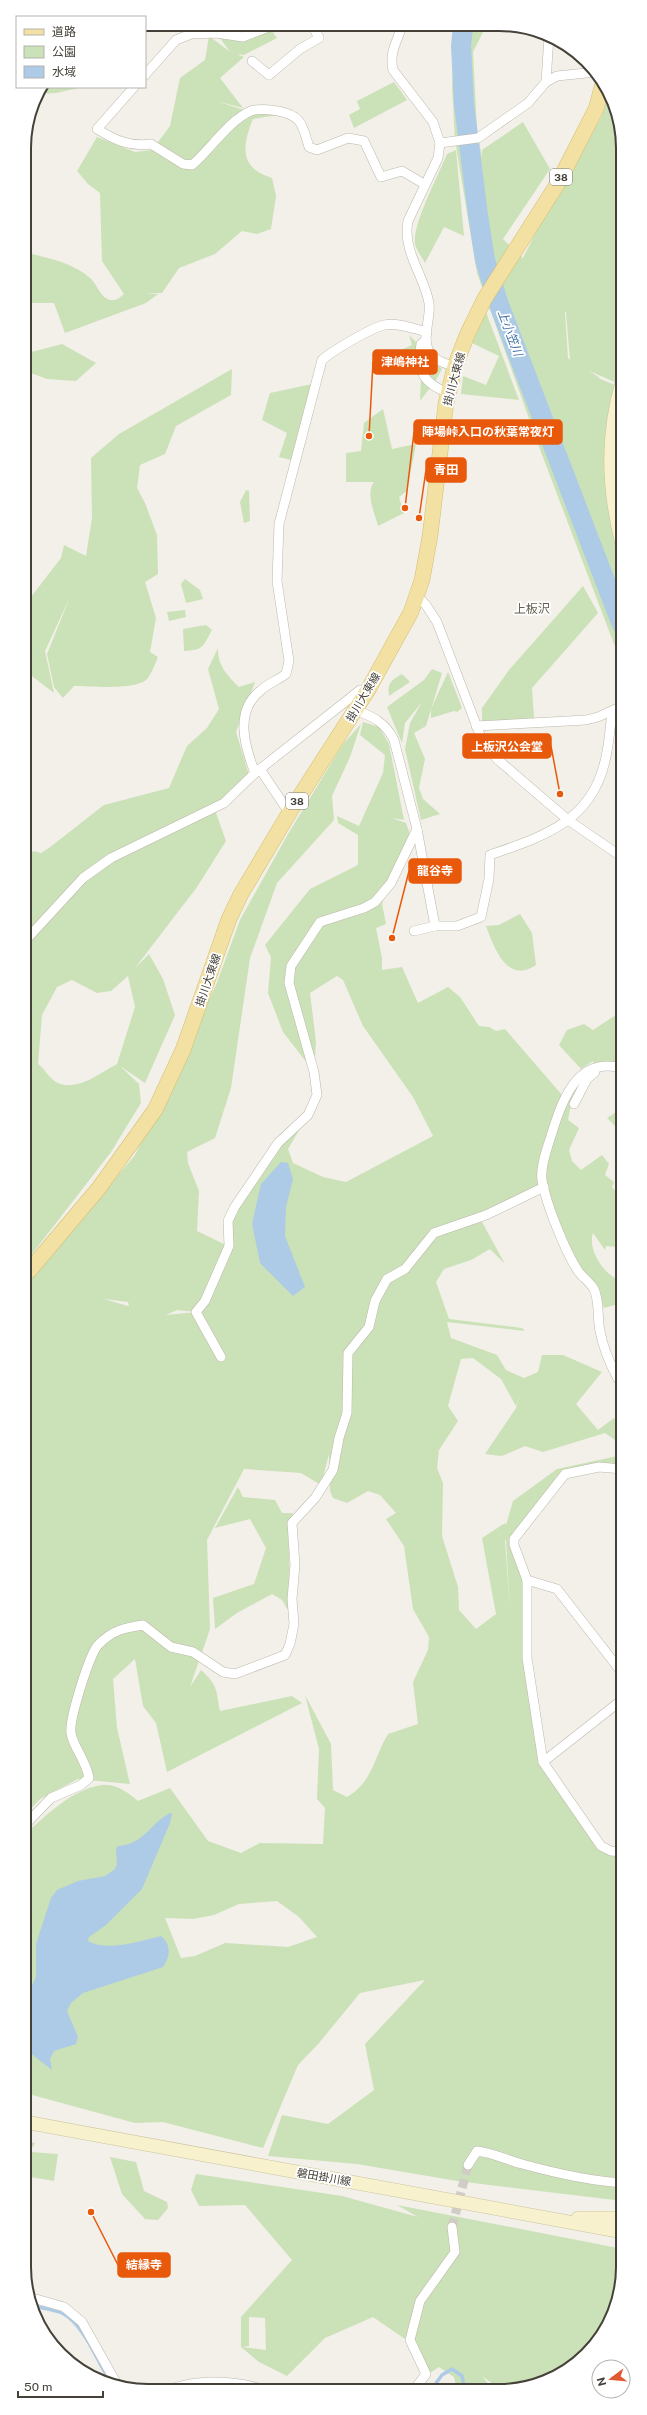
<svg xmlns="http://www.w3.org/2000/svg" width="647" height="2415" font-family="'Public Sans','Noto Sans JP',sans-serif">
<rect width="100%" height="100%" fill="#f2f0e9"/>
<g fill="#cbe1b7" fill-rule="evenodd">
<path d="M455 26H486L473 52 477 129 482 158V150L523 122 550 169 503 239 523 258 548 208 602 116 609 91 622 132V385L589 371 600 378H598L622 388V665L541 452 477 273 455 140 452 87ZM565 312H566L570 360 568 358Z"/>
<path d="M271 30 277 38 244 55 237 54 244 57 220 78 243 108 216 101 244 110 285 114 253 119C242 146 239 168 272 178L276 196 271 229 257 234 242 231 215 254 179 268 162 293H145L158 294 146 303 65 333 54 303H24V252C47 258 72 262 90 278 97 284 101 299 111 300 117 301 120 297 124 294L102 261 100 193 88 184 77 171 97 137 135 152 152 150 170 126 180 78 205 60 209 36 230 52 220 38Z"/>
<path d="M394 82 407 100 354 128 349 115 360 109 357 101Z"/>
<path d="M42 87H83L56 93 38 94Z"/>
<path d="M456 150 464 236 444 227 425 263C422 257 417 251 415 244 412 225 439 174 447 154Z"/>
<path d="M486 312 519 400 461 394 463 376 486 385 499 356 472 343Z"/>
<path d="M409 335 416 342V355L410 359 401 350 412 345Z"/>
<path d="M62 344 96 363 76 381 47 379 31 373 24 374V354Z"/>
<path d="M422 354 442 369 436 380 420 401Z"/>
<path d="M232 369 231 395 176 426 165 454 140 465 137 488 145 503 157 535 158 574 145 582 156 618 150 652 158 657C155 664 152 672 148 678 138 691 90 686 74 686L63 698 54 687 47 654 70 597 45 651 54 693 24 670V606L61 558 64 545 86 556 92 518 91 458 119 434Z"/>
<path d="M312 384 291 460 279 457 287 433 262 420 270 393Z"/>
<path d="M383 409 392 449 416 444 407 491 399 497 404 513 378 526C375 513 365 494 374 482H346V453L361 451 364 423Z"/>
<path d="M246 490 249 491 250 521 244 523 240 502Z"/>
<path d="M185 579 200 590 203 599 186 603 181 584Z"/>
<path d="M583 586 598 613 532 688 534 718 482 729V708L509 670Z"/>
<path d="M185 610 186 617 169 621 167 612Z"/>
<path d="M206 625 212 630C203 646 204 650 184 651L183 629Z"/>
<path d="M218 648C217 665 228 676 239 687L255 682 236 732 249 775 216 813 226 841 197 887 135 968 149 954 163 979 175 1015 145 1083 120 1066 139 1084 141 1103 111 1152 25 1263V863L33 851 41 853 49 848 104 805 169 788 187 746 207 728 219 709 208 669ZM128 976 135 1007 117 1064C100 1073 76 1093 56 1082 48 1077 45 1069 38 1064L42 1015 57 987 72 980 97 993 111 991Z"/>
<path d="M432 669 442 673 426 726 414 733 425 759 419 788 423 799 440 814 421 820 405 749 410 723 422 702 405 723 402 743 387 707 424 680Z"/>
<path d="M448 672 462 708 457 712 454 711 431 718V709Z"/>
<path d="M402 674 410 682 389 696C387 683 391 680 402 674Z"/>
<path d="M363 722 379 727 389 744 404 820 392 818 406 823 412 840 390 874 382 904 386 924 376 928 382 958V970L402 967 418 1003 448 987 460 997 479 1026 489 1027 496 1031 505 1029 562 1095 582 1084 571 1104 568 1120 579 1128 569 1150 572 1161 581 1170 602 1155 609 1164 605 1175 614 1182 612 1187C628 1203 620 1226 617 1247L606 1246 605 1250 593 1233C587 1250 605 1277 622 1281V1303L604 1308C599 1291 596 1278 578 1271L544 1187 465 1223 482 1222 505 1264 490 1249 471 1260 444 1269 436 1282 449 1319 522 1328 525 1331 447 1322 451 1338 497 1355 506 1370 524 1378 538 1372 542 1355H563L602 1372 576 1404 598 1430 614 1418 622 1425V1445L605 1433 543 1452 525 1446 502 1456 485 1454 516 1408 520 1393 516 1406 501 1379 473 1358 461 1359 448 1406 458 1421 439 1450 437 1468 443 1483 442 1536 458 1587 459 1610 476 1629 496 1614 482 1538 505 1523 506 1525 513 1501 557 1469 622 1455V1467L565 1474 514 1539 527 1580V1658L543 1762 596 1840 621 1852 619 1857 623 1854V2201L457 2181 357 2164 268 2156 282 2115 328 2124 374 2090 365 2044 425 1980 360 1993 319 2043 298 2065 263 2148 163 2122 135 2123 25 2093V1834C47 1815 72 1789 102 1785 115 1783 129 1793 138 1801L170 1788 208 1841 241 1853 260 1843 323 1844 325 1808 317 1799 319 1749 305 1695 331 1744 333 1790 347 1797C373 1782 374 1757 388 1734L418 1724 413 1682 428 1650 429 1637 413 1609 404 1546 386 1519 396 1513 380 1495 368 1491 347 1503 333 1498 330 1491 329 1454 321 1485 301 1473 244 1469 207 1540 210 1629 190 1687 201 1670C218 1685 216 1690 220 1711L292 1696 302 1703 167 1772 156 1723 143 1706 135 1659 113 1679 117 1728 130 1784 78 1779 40 1799 25 1815V1267L35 1275 135 1155 216 985 240 920 288 834 343 744 361 724 350 757 332 796 334 820 277 883 250 958 231 1088 215 1138 187 1152 188 1163 199 1191 197 1231 228 1246V1230L258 1171 308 1115 288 1149 293 1163 323 1177 346 1182 433 1136 413 1097 363 1026 343 980 337 976 310 993 316 1042 314 1072 283 1032 268 993 271 957 265 945 310 889 358 865V835L338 823 337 816 359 826 383 773 385 755 360 735ZM104 1299 128 1302 129 1306H128ZM177 1310 196 1312 166 1315ZM505 1540H506L510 1609ZM277 1901 299 1917 317 1937 288 1947 225 1943 195 1956 181 1958 165 1918 193 1919 214 1915 239 1904Z"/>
<path d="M520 914 532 933 536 965C507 985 494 947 486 926L499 925Z"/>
<path d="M622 1011V1065H594L593 1061 581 1069 559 1045 567 1030 584 1024 593 1030Z"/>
<path d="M622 1108V1133L607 1118Z"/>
<path d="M238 1487 243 1497 275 1500 282 1513H293L288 1523 291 1615 282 1600 272 1594 237 1613 215 1629 213 1598 254 1584 266 1548 250 1519 215 1528Z"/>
<path d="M25 2141 35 2143 25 2159Z"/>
<path d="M31 2152 58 2154 54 2181 25 2176Z"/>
<path d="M110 2157 136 2162 144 2191 167 2202 168 2208 158 2220 145 2219 122 2194Z"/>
<path d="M196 2174 342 2196 418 2217 397 2205 623 2249V2275L613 2315 592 2349 561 2374 515 2390H501L482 2376 489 2385 485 2390H457L454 2377 439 2367 430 2373 413 2340 422 2307 428 2298 420 2301 405 2339 373 2317 325 2338 287 2376 259 2362 241 2347V2317L292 2260 245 2205 199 2206 191 2190ZM249 2317 265 2318 266 2350 242 2347 249 2346Z"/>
</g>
<g fill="#adcbe7">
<path d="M281 1162 288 1163 293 1179 286 1207 285 1236 305 1287 293 1296 260 1263 252 1224 261 1184Z"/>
<path d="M170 1813 172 1814 170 1823 142 1889 106 1925 89 1937 88 1941C108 1952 140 1941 161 1936 172 1945 170 1957 163 1967L83 1993 71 2003 67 2011 78 2037 76 2044 54 2051 50 2059 52 2070 25 2049V1999L36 1977V1944L51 1898 57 1890 78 1881 105 1876 114 1870 117 1865 116 1849 118 1846C145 1844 149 1824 170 1813Z"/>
</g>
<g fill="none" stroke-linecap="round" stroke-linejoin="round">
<g stroke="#adcbe7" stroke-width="3.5">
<path d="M32 2306C42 2308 53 2309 62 2313 85 2325 97 2362 112 2384"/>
<path d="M431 2390 442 2375 452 2369 462 2376 465 2390"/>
</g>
<path stroke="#adcbe7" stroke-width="20" d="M463 26 461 46 464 104 478 215 485 260 498 302 622 625"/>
<path stroke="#cfcdc6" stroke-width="9" stroke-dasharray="9 4.5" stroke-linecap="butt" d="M452 2227 468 2165"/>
<g stroke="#bdb8ac" stroke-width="10">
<g id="street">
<path d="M402 26C397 42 389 52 393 70L433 122 440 143 438 158 408 221C402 251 424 275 429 303 431 318 422 337 428 349 432 360 445 364 455 366"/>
<path d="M252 61 269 75 300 49 319 38 312 25"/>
<path d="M145 75 176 40 191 34 216 33 243 37 274 25"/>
<path d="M546 82 557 76 596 72"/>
<path d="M134 87 97 129C115 140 129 147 151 144L183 164 192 165C210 150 229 120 251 111 259 108 270 110 278 111 303 116 302 125 309 147L317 150 348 138 364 141 381 177 402 171 424 184"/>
<path d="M440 143 478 138 528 103 546 82 549 36"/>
<path d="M426 340 421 344C416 370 423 384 449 393"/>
<path d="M418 597 426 605 437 622 482 740 497 759 568 820 622 857"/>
<path d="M356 710C373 717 385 722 394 740L417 829 435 926"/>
<path d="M476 726 586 720 598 717 622 706"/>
<path d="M260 769 286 808 291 810"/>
<path d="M255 773C245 747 234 712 260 691 267 684 278 680 286 674L289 661 277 581 279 524 322 360C332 351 371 328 384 325 397 322 415 329 427 332"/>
<path d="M414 931 435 926H457L481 917 489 879 490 855C541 837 589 823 604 765 609 748 610 728 612 711"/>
<path d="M25 941 83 878 111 858 224 803 255 773 350 698 360 690H368"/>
<path d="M622 1068C576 1056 562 1101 551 1136 547 1149 540 1167 542 1180 546 1204 565 1251 578 1271 582 1277 590 1282 594 1289 600 1302 597 1318 600 1331 603 1348 610 1364 618 1379L622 1377"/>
<path d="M574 1104 587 1079 595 1072"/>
<path d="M221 1357 196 1312 205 1301 229 1246 228 1221 234 1208 278 1143 308 1115 317 1095 314 1072 289 983 291 966 320 922 364 908 375 902 391 883 417 829"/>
<path d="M622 1469 599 1467 565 1474 514 1539V1545L527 1580V1658L543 1762 601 1846 611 1851 623 1852"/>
<path d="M527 1580 557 1589 623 1674"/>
<path d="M543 1762 623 1699"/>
<path d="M25 1825 51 1798 81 1785 89 1778C86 1760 73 1747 71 1733 69 1720 90 1651 99 1644 113 1630 124 1628 143 1625L171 1647 193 1652 223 1672 235 1674 285 1655 290 1644 294 1624 292 1599 295 1565 292 1523 315 1498 333 1470 339 1438 347 1413 348 1353 369 1327 375 1301 387 1279 405 1269 434 1233 486 1215 544 1187"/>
<path d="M468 2165 477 2151C494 2153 506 2160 522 2164 555 2173 589 2181 623 2183"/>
<path d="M29 2297 64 2307 82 2322 118 2386"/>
<path d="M171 2389C200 2379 233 2381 263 2389"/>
<path d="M414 2390 426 2374 410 2340 420 2301 455 2252 452 2227"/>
</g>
</g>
<g stroke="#ccc49e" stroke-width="14">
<g id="secondary">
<path d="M622 382C606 437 608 489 622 544"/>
<path d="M25 2122 623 2232"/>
<path d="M578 2218H623"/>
</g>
</g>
<g stroke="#d5bf74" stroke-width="16">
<path id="primary" d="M29 1271 99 1188 155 1110 183 1050 229 919 241 894 291 810 368 690 411 612 422 580 430 536 446 403 455 366 467 335 485 298 558 183 596 109 603 83"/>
</g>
<use href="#street" stroke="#fff" stroke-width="9"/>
<use href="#secondary" stroke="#f8f1cd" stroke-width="13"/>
<use href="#primary" stroke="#f2e1a2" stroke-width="15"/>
</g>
<g text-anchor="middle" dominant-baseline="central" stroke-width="3.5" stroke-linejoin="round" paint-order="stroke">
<g fill="#fff" stroke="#7d7a74" stroke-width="1">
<rect x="550" y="169" width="22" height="16" rx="3"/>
<rect x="286" y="793" width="22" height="16" rx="3"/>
</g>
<g font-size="10" font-weight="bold" fill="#454138">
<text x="561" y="177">38</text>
<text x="297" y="801">38</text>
</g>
<g font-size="11" fill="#454138" stroke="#fff">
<text transform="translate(454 379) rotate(-75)">掛川大東線</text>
<text transform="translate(363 697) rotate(-59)">掛川大東線</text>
<text transform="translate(208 980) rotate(-71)">掛川大東線</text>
<text transform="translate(324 2177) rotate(10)">磐田掛川線</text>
</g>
<g font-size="12" font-style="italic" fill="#3e71a4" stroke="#fff">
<text transform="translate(510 333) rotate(69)">上小笠川</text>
</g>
<g font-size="12" fill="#665f51" stroke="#fff">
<text x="532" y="609">上板沢</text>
</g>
</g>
<path d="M0 0H647V2415H0ZM148 31H499A117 117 0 0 1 616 148V2267A117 117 0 0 1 499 2384H148A117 117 0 0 1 31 2267V148A117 117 0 0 1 148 31Z" fill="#fff" fill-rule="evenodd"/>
<path fill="none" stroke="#454138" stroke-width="2" d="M148 31H499A117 117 0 0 1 616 148V2267A117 117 0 0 1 499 2384H148A117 117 0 0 1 31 2267V148A117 117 0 0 1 148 31Z"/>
<path fill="none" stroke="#e8590c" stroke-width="1.5" d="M369 436L373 362M405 508L414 432M419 518L426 470M560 794L551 746M392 938L409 871M91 2212L118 2265"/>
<g fill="#e8590c" stroke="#fff" stroke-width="1.5">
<circle cx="369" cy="436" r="4"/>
<circle cx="405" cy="508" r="4"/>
<circle cx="419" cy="518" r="4"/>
<circle cx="560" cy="794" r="4"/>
<circle cx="392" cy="938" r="4"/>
<circle cx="91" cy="2212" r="4"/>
</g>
<g fill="#e8590c" stroke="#e8590c" stroke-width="1.5">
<rect x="373" y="350" width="64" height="24" rx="4"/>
<rect x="414" y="420" width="148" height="24" rx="4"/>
<rect x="426" y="458" width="40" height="24" rx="4"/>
<rect x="463" y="734" width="88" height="24" rx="4"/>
<rect x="409" y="859" width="52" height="24" rx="4"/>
<rect x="118" y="2253" width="52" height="24" rx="4"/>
</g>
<g font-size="12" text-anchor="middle" font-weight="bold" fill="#fff">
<text x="405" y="366">津嶋神社</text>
<text x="488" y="436">陣場峠入口の秋葉常夜灯</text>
<text x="446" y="474">青田</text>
<text x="507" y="751">上板沢公会堂</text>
<text x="435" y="875">龍谷寺</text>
<text x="144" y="2269">結縁寺</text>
</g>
<rect x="16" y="16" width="130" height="72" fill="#ffffff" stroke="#b5b3af"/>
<rect x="24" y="29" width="20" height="6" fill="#f2e1a2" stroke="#b5b3af"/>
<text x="52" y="36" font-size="12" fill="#454138">道路</text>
<rect x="24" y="46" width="20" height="12" fill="#cbe1b7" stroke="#b5b3af"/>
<text x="52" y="56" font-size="12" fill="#454138">公園</text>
<rect x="24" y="66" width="20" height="12" fill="#adcbe7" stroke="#b5b3af"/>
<text x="52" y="76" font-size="12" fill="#454138">水域</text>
<g transform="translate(611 2379) rotate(254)"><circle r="19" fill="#ffffff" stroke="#b5b3af"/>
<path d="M0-3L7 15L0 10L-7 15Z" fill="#df5a33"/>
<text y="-6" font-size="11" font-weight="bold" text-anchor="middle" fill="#454138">N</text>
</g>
<path d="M18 2391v6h85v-6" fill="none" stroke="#454138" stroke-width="2"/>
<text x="24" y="2391" font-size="12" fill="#454138" stroke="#ffffff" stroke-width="3" paint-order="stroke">50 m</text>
</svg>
